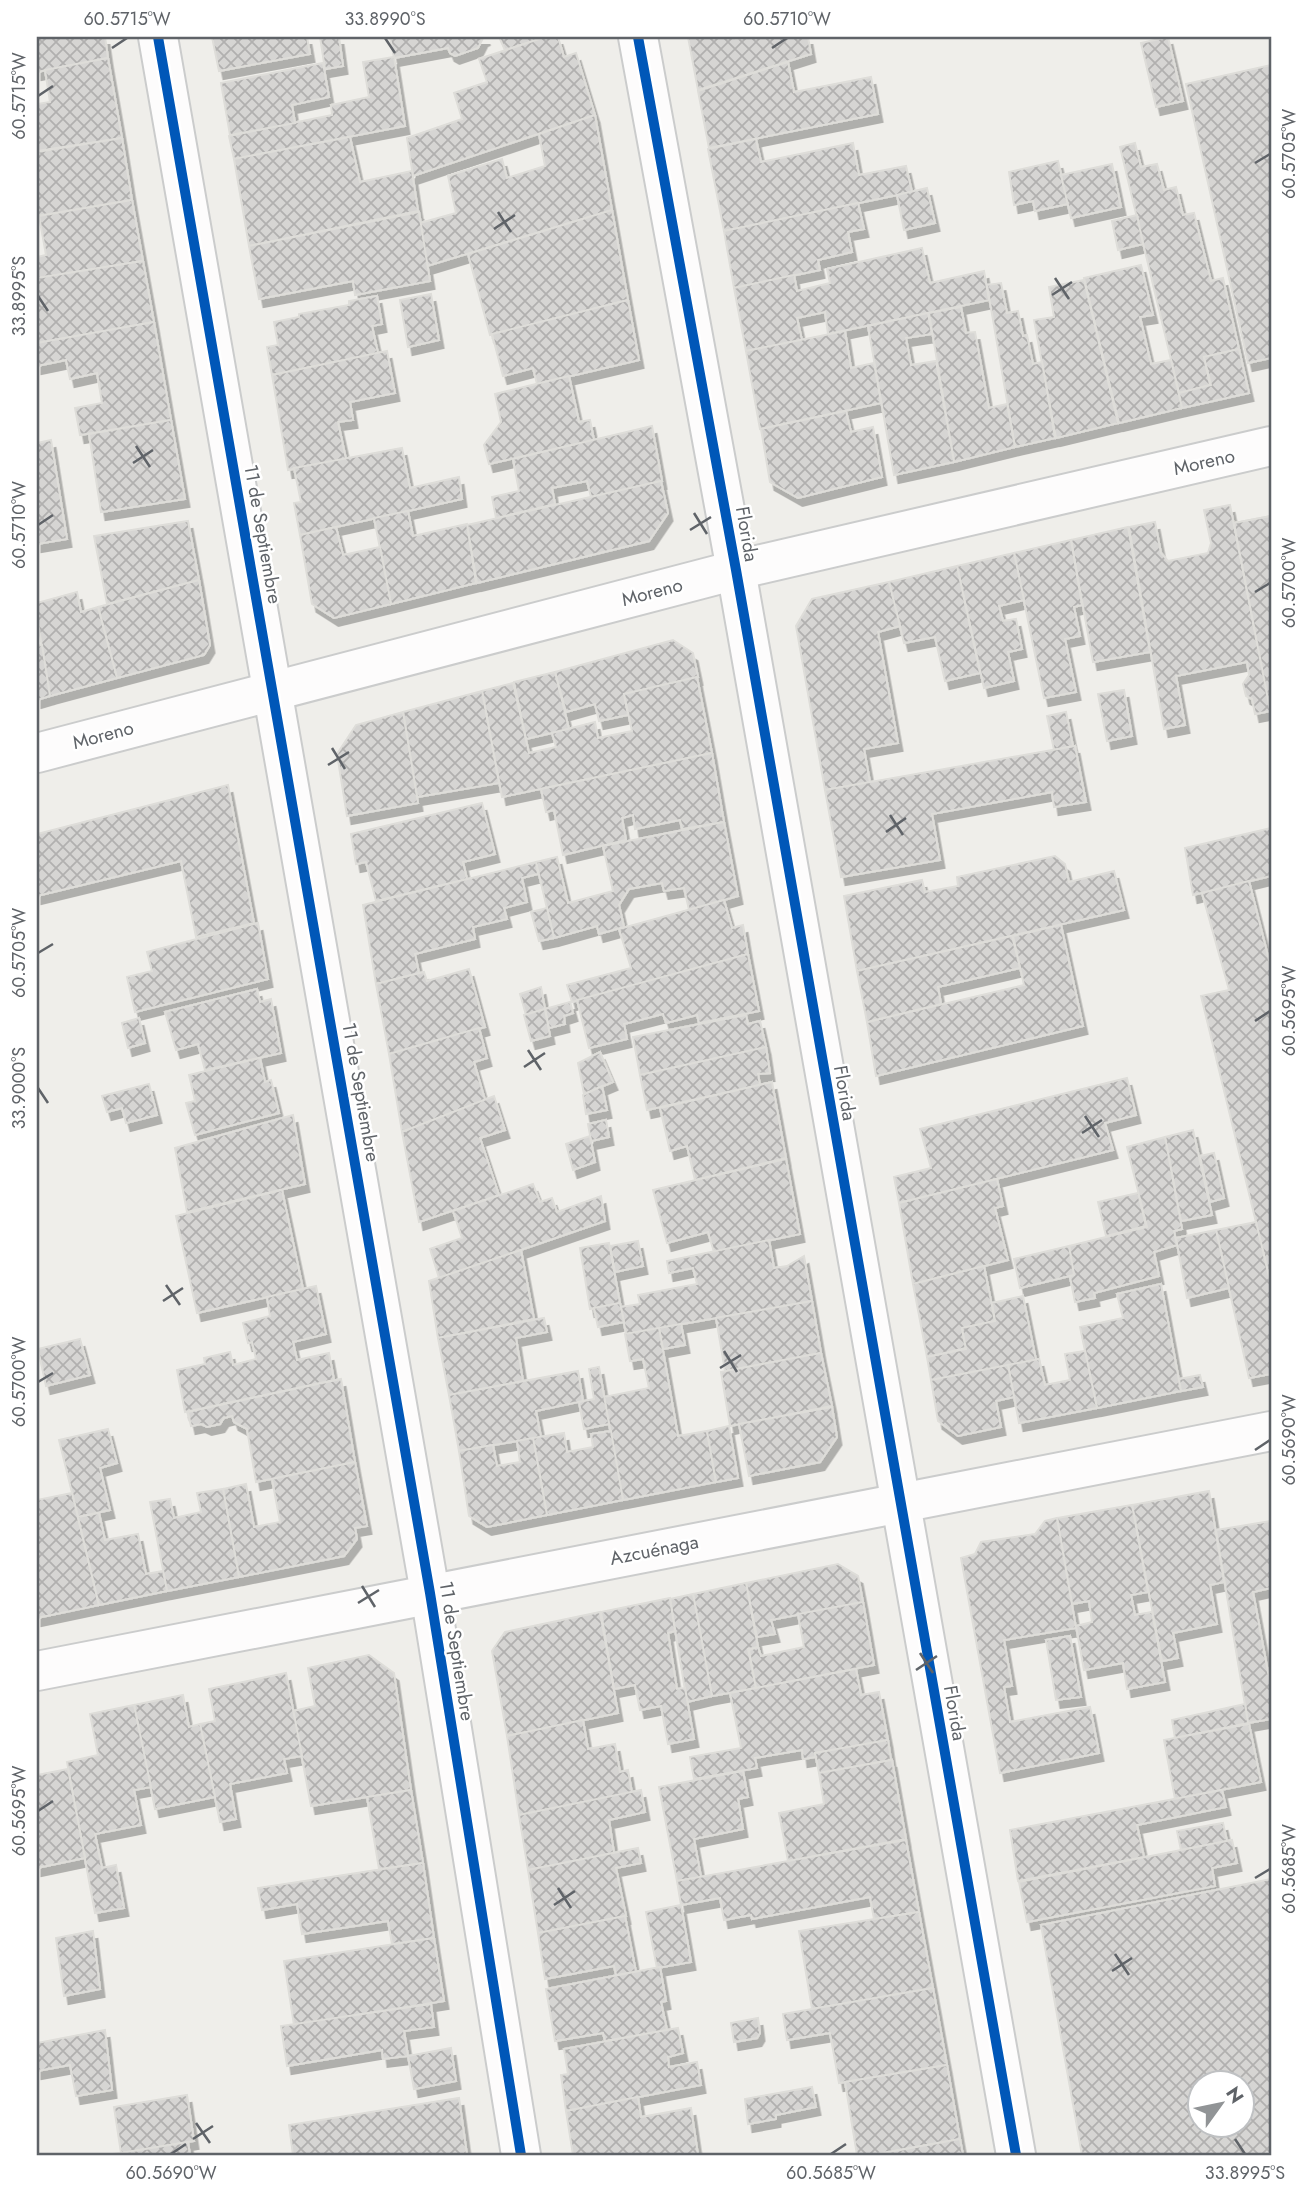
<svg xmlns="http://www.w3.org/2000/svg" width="1308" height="2192" font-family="Jost,sans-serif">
<defs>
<pattern id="building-cross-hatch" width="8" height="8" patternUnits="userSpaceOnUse" patternTransform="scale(1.75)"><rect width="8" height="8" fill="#d6d5d3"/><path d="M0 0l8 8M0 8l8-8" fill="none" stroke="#b1b0af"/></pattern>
<filter id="shadow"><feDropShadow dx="4.5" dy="8" stdDeviation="0" flood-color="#0004"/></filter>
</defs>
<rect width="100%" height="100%" fill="#efeeea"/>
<g fill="url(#building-cross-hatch)" stroke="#deddd9" stroke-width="2" fill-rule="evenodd" filter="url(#shadow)">
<path d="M37 37H105L108 58 37 72Z"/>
<path d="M212 37H307L310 54 219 71Z"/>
<path d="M320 37H339L343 66 325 69Z"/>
<path d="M390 37H486L483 38 478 48 455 56 450 53 448 48 394 58Z"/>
<path d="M499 37H546L505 50Z"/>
<path d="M545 37H558L564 57 576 53 595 115 413 176 407 138 462 119 454 93 487 82 479 59Z"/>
<path d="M688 37H735L736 39 749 37H808L811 54 698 90Z"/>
<path d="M1168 37 1183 101 1156 107 1141 43Z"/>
<path d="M394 57 405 126 234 159 229 136 332 115 331 105 369 97 363 62Z"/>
<path d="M108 58 122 138 37 151V104L50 102 45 70Z"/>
<path d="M788 62 794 92 871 77 878 114 709 148 698 91Z"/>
<path d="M323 63 329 97 292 105 295 123 230 135 221 83Z"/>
<path d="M1271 65V358L1248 363 1186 84Z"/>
<path d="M595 115 612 210 427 266 420 223 456 213 448 176 502 159 507 178 545 166 539 134Z"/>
<path d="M350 137 360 182 412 171 418 211 249 246 234 159Z"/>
<path d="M122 138 132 200 37 216V152Z"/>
<path d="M756 139 761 162 853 143 859 175 906 166 912 192 724 231 708 149Z"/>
<path d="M1135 143 1141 167 1157 164 1164 190 1176 187 1183 215 1194 213 1211 281 1223 278 1239 349 1204 357 1210 385 1179 393 1120 147Z"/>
<path d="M1058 161 1068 204 1035 211 1033 201 1014 205 1009 172Z"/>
<path d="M1112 164 1121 207 1071 218 1061 175Z"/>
<path d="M927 188 935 223 904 230 897 195Z"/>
<path d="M132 200 143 261 37 278V257L46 255 39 216Z"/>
<path d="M858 203 864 229 848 232 852 252 818 260 820 270 734 288 724 231Z"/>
<path d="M612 210 628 300 490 335 468 254Z"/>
<path d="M419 212 430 281 355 295 353 281 259 299 249 246Z"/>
<path d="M1137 215 1143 244 1118 250 1112 221Z"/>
<path d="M922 248 930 283 984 271 989 300 828 334 825 312 797 318 802 340 746 351 734 288 794 275 797 291 830 283 827 269Z"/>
<path d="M143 261 154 322 37 343V278Z"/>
<path d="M1141 265 1153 315 1140 317 1151 364 1171 360 1182 408 1119 423 1084 278Z"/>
<path d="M1084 280 1118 423 1056 438 1034 320 1054 317 1049 287Z"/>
<path d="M1001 283 1007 313 1018 311 1023 336 1027 335 1033 364 1042 362 1055 438 1015 447 987 285Z"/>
<path d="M431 294 439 340 408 347 400 300Z"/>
<path d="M377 296 382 324 372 326 378 353 272 375 267 347 278 345 274 322 299 317V314L349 305V301Z"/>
<path d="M628 300 639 360 537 384 533 368 503 376 492 334Z"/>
<path d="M961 307 966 333 975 332 989 408 1007 404 1015 447 954 462 929 313Z"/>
<path d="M928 313 932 334 906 338 911 365 936 361 954 462 894 475 868 326Z"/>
<path d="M154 322 171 420 80 435 75 408 102 403 97 373 70 379 66 360 37 366V343Z"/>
<path d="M845 331 851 368 874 363 881 403 760 429 746 351Z"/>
<path d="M1239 349 1249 393 1182 408 1179 393 1211 385 1204 357Z"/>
<path d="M387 351 395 393 350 402 353 420 338 422 346 459 288 470 272 375Z"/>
<path d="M569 376 579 422 590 420 594 440 489 464 484 445 501 422 495 394Z"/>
<path d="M846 411 851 432 873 427 882 477 798 498 770 482 761 429Z"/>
<path d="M171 420 185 499 101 512 89 434Z"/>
<path d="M652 426 662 481 591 497 587 481 552 488 555 504 496 518 492 497 519 491 513 459Z"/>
<path d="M51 440 67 539 37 544V443Z"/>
<path d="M402 448 410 488 459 477 462 499 300 535 294 503 301 502 294 468Z"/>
<path d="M661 481 668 513 649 541 477 583 467 525Z"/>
<path d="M1230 505 1271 711 1255 714 1252 699 1246 696 1243 684 1249 675 1247 662 1176 676 1185 725 1164 729 1129 527 1155 522 1161 553 1168 561 1208 553 1211 543 1204 510Z"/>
<path d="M408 511 413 536 467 524 476 583 391 604 374 518Z"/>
<path d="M1271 516V646L1258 648 1234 523Z"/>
<path d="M1271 516V715L1234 523Z"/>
<path d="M188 521 199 580 107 604 94 536Z"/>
<path d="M336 527 343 555 380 547 391 604 334 618 312 604 300 535Z"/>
<path d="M1128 527 1150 652 1093 662 1071 540Z"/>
<path d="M1071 540 1082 605 1074 607 1080 636 1065 639 1076 692 1044 698 1014 553Z"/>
<path d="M1014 553 1024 600 999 606 1003 621 1016 619 1022 649 1008 652 1014 681 984 688 957 566Z"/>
<path d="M957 566 980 673 945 681 935 637 904 643 889 582Z"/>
<path d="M199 580 210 645 204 655 117 678 98 607Z"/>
<path d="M889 582 900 626 878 632 898 743 864 749 870 782 825 790 796 626 812 599Z"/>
<path d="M77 592 81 612 98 607 117 678 50 696 37 617V603Z"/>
<path d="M673 640 693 653 698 677 624 694 628 715 599 721 595 704 566 712 555 672Z"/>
<path d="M42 645 50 696 37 700V646Z"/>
<path d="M555 672 569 729 526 739 514 682Z"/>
<path d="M697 677 712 753 502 797 482 691 513 683 529 753 556 747 552 733 595 722 598 738 632 731 624 694Z"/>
<path d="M1124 690 1132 736 1107 741 1098 694Z"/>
<path d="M482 691 499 783 417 797 403 712Z"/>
<path d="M403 712 418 803 347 816 337 754 356 725Z"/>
<path d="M1066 712 1073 746 1054 750 1047 716Z"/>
<path d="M1075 746 1086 802 1054 807 1052 792 932 814 940 860 841 877 825 790Z"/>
<path d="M712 753 724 822 682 829 680 820 635 829 633 815 622 818 626 840 563 855 554 810 546 812 541 789Z"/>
<path d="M228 785 254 923 196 937 181 861 37 896V834Z"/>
<path d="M482 803 495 854 463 862 467 879 376 901 366 862 356 864 351 834Z"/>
<path d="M724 822 738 896 689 910 684 888 664 891 662 883 629 889 619 905 624 927 599 934 597 926 554 938 536 862 557 857 568 903 613 891 603 846Z"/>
<path d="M1271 828V876L1193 895 1185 848Z"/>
<path d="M1055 856 1065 864 1069 882 1114 871 1124 910 857 971 844 896 922 880 925 892 958 886 957 877Z"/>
<path d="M536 862 538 874 522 878 527 902 504 908 507 919 473 927 475 939 415 954 419 973 376 984 363 905Z"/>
<path d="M1249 881 1271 968V1284L1201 996 1229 990 1202 893Z"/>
<path d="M724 900 732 928 743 925 748 954 572 1002 567 985 631 968 619 929Z"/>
<path d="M547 908 554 938 539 941 531 912Z"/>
<path d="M258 923 268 979 135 1012 127 977 152 971 147 952Z"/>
<path d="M1061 925 1083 1026 876 1076 867 1022 1024 985 1013 936Z"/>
<path d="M1012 936 1020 968 938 987 941 1004 867 1022 857 971Z"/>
<path d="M748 954 759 1011 699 1023 697 1015 666 1023 663 1014 624 1024 627 1039 589 1048 577 1000Z"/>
<path d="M469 969 485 1027 389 1054 376 984 424 972 427 981Z"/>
<path d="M541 987 545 1009 526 1015 520 994Z"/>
<path d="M257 989 260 1002 271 999 281 1053 205 1070 198 1044 176 1050 165 1012Z"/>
<path d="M570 1002 573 1013 564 1016 565 1024 549 1028 545 1009Z"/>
<path d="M545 1009 550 1036 531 1041 524 1015Z"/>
<path d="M746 1015 748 1024 760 1021 766 1047 640 1075 633 1037Z"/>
<path d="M139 1018 145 1043 128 1048 122 1023Z"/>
<path d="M479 1028 487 1058 474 1062 485 1100 402 1132 389 1054Z"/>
<path d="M766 1047 770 1073 758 1074 760 1085 647 1110 640 1075Z"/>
<path d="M600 1052 613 1082 584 1094 578 1063Z"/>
<path d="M260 1058 265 1082 271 1080 279 1113 195 1135 186 1103 195 1101 189 1075Z"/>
<path d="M1127 1078 1136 1115 1105 1123 1113 1150 899 1203 894 1177 931 1168 920 1129Z"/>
<path d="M772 1082 786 1158 695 1180 687 1146 670 1151 660 1108Z"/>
<path d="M149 1084 157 1115 126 1123 122 1108 107 1112 102 1096Z"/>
<path d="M602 1086 607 1110 586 1114 583 1095Z"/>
<path d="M494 1096 505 1130 480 1138 499 1195 419 1222 402 1132Z"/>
<path d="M293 1115 305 1184 187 1212 175 1148Z"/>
<path d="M606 1120 609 1137 591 1141 588 1124Z"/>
<path d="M1193 1130 1212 1215 1181 1221 1165 1137Z"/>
<path d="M590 1136 595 1162 573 1170 566 1144Z"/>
<path d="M1165 1137 1182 1229 1174 1231 1177 1245 1154 1252 1159 1276 1094 1293 1095 1298 1075 1302 1070 1277 1074 1275 1069 1246 1147 1227 1127 1147Z"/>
<path d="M1214 1153 1224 1198 1210 1202 1200 1156Z"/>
<path d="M786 1159 800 1234 714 1252 708 1232 667 1243 653 1190Z"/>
<path d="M997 1179 1003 1206 995 1208 1008 1260 913 1284 899 1203Z"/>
<path d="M533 1184 540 1202 552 1198 557 1212 601 1196 605 1221 439 1278 430 1249 462 1238 453 1211Z"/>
<path d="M282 1190 303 1289 197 1313 176 1216Z"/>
<path d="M1138 1193 1146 1226 1106 1236 1098 1202Z"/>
<path d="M1256 1222 1271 1285V1374L1249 1378 1216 1230Z"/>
<path d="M1216 1230 1229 1288 1187 1298 1176 1238Z"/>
<path d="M769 1240 774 1268 787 1266 804 1256 812 1301 626 1334 621 1307 640 1304 638 1295 697 1284 693 1268 669 1273 667 1261Z"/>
<path d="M638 1241 643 1266 615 1272 610 1246Z"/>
<path d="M609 1243 620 1303 590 1309 580 1248Z"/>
<path d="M1069 1246 1074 1275 1020 1288 1014 1259Z"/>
<path d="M521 1250 534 1319 438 1338 429 1281Z"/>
<path d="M984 1266 995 1321 962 1328 966 1348 927 1357 913 1284Z"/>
<path d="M1161 1284 1181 1391 1097 1408 1080 1327 1123 1318 1117 1294Z"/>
<path d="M316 1286 326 1334 293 1342 297 1360 329 1353 334 1380 185 1412 177 1370 205 1364 204 1358 230 1352 233 1365 256 1359 252 1342 248 1343 243 1323 270 1316 267 1297Z"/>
<path d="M1023 1296 1036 1360 931 1380 927 1357 966 1349 962 1328 995 1321 992 1303Z"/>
<path d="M812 1301 821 1353 725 1371 716 1318Z"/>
<path d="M620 1303 624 1322 598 1327 594 1308Z"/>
<path d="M544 1318 547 1332 516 1338 523 1381 449 1395 438 1338Z"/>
<path d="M681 1324 685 1345 663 1349 659 1328Z"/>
<path d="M659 1328 678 1436 707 1431 716 1482 623 1500 604 1397 649 1388 643 1359 630 1361 625 1334Z"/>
<path d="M80 1339 90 1375 46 1386 38 1349Z"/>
<path d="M1085 1351 1097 1408 1019 1423 1008 1365 1039 1359 1045 1385 1070 1380 1065 1354Z"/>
<path d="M821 1353 832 1406 730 1426 721 1372Z"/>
<path d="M1008 1365 1014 1397 996 1401 1001 1427 958 1436 938 1421 931 1380Z"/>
<path d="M599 1367 609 1424 584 1429 579 1402 594 1399 589 1369Z"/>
<path d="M578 1371 583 1401 536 1411 541 1437 459 1451 449 1395Z"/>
<path d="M1200 1375 1203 1387 1181 1391 1179 1379Z"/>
<path d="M341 1379 355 1462 256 1482 247 1429 234 1422 232 1416 224 1418 220 1424 207 1427 201 1424 191 1426 188 1412Z"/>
<path d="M832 1407 837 1437 820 1462 749 1476 739 1424Z"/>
<path d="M729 1426 738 1478 716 1482 707 1431Z"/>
<path d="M108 1429 117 1463 100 1468 110 1510 78 1517 59 1440Z"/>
<path d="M611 1431 623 1500 547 1515 533 1438 564 1433 567 1452 593 1447 591 1434Z"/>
<path d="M533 1438 547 1515 487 1527 469 1516 459 1451 493 1445 497 1466 520 1462 517 1441Z"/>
<path d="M355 1462 367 1526 355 1528 357 1539 344 1556 239 1577 223 1489 246 1484 254 1527 280 1522 272 1479Z"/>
<path d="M223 1489 239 1577 167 1591 150 1502 170 1499 174 1518 201 1512 197 1493Z"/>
<path d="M1209 1491 1224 1582 1210 1585 1217 1624 1173 1633 1178 1658 1162 1661 1132 1505Z"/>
<path d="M72 1493 99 1605 37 1618V1500Z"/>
<path d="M1132 1505 1148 1592 1131 1595 1135 1615 1152 1612 1165 1682 1127 1689 1123 1663 1084 1670 1076 1626 1092 1622 1089 1601 1072 1604 1057 1518Z"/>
<path d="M99 1513 105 1540 138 1534 146 1574 163 1571 167 1591 99 1605 78 1517Z"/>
<path d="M1057 1518 1076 1628 1004 1640 1012 1686 1004 1687 1010 1722 1090 1707 1099 1753 1000 1773 961 1558 975 1554 981 1542 1035 1534 1045 1521Z"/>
<path d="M1271 1521V1588L1253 1592 1271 1688V1719L1248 1723 1216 1530Z"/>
<path d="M838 1564 858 1576 863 1602 771 1620 775 1634 757 1637 746 1583Z"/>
<path d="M746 1583 758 1647 748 1649 756 1688 712 1696 693 1594Z"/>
<path d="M693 1594 712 1696 687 1702 670 1599Z"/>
<path d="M670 1598 675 1631 668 1633 677 1689 685 1688 694 1739 668 1744 661 1706 640 1710 635 1685 614 1689 601 1612Z"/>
<path d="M863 1602 874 1665 756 1688 749 1650 758 1647 761 1656 804 1647 798 1614Z"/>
<path d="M600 1612 618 1713 507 1736 492 1651 505 1632Z"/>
<path d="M1070 1636 1081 1697 1056 1700 1046 1640Z"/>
<path d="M369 1655 394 1673 411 1790 311 1806 293 1711 315 1706 308 1668Z"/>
<path d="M856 1669 861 1695 879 1692 888 1740 815 1753 816 1757 803 1759 802 1750 755 1758 757 1768 694 1779 690 1757 741 1748 730 1693Z"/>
<path d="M286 1673 302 1756 284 1759 287 1773 230 1784 236 1819 220 1822 200 1724 215 1721 209 1689Z"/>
<path d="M183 1695 189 1727 200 1724 215 1797 155 1809 134 1705Z"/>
<path d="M1245 1704 1248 1723 1175 1738 1172 1720Z"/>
<path d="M134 1705 151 1787 134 1790 141 1825 95 1834 102 1868 116 1865 124 1908 95 1913 67 1762 98 1755 90 1714Z"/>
<path d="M583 1720 588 1749 615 1744 620 1772 628 1770 632 1793 519 1815 507 1736Z"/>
<path d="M1249 1724 1261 1782 1175 1799 1164 1740Z"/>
<path d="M888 1740 891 1760 819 1773 815 1753Z"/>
<path d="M892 1760 906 1839 788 1861 779 1813 824 1804 819 1773Z"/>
<path d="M68 1769 85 1858 37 1868V1775Z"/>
<path d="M743 1771 748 1797 738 1799 743 1829 694 1839 701 1877 677 1881 659 1787Z"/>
<path d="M411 1790 423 1863 379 1869 367 1797Z"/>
<path d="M641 1790 645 1812 609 1820 614 1853 528 1870 519 1815Z"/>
<path d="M1222 1790 1226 1807 1137 1825 1144 1857 1018 1881 1010 1830Z"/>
<path d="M1223 1823 1227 1841 1181 1850 1177 1831Z"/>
<path d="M906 1840 919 1912 874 1919 870 1897 752 1919 751 1915 724 1920 720 1898 681 1905 677 1881Z"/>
<path d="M1232 1840 1237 1863 1212 1868 1215 1886 1027 1922 1019 1882Z"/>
<path d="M638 1848 641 1863 616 1868 626 1916 538 1933 528 1870Z"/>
<path d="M423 1863 434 1938 392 1944 388 1921 302 1934 297 1904 262 1910 258 1888Z"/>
<path d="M1271 1879V2155H1082L1041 1925ZM1200 2084H1242V2126H1200Z"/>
<path d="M681 1905 691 1962 657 1968 646 1912Z"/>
<path d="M919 1912 933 1988 812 2009 799 1931Z"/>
<path d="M625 1916 636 1972 616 1975 614 1966 545 1979 538 1933Z"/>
<path d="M93 1931 100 1989 64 1996 56 1938Z"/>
<path d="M434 1938 444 2001 294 2025 284 1961Z"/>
<path d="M660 1967 666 2001 661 2002 667 2030 605 2041 603 2033 555 2041 546 1989Z"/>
<path d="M933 1988 947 2065 839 2083 830 2033 787 2040 783 2014Z"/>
<path d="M431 2004 434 2027 404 2031 408 2056 383 2059 382 2050 287 2066 281 2026Z"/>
<path d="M758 2018 760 2033 757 2038 734 2042 731 2023Z"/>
<path d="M678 2028 683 2053 668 2057 669 2067 697 2062 701 2085 566 2111 561 2075 568 2074 564 2049Z"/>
<path d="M105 2030 112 2090 76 2096 70 2065 37 2071V2043Z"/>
<path d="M451 2048 456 2081 414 2089 408 2056Z"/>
<path d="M947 2065 960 2139 871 2155H857L845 2082Z"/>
<path d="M812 2087 816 2107 776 2115V2119L748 2124 745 2099Z"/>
<path d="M187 2095 194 2141 121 2153 114 2107Z"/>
<path d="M638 2097 641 2117 691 2108 698 2155H573L566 2111Z"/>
<path d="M459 2098 467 2155H293L289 2125Z"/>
<path d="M960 2139 963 2155H873Z"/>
<path d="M188 2142 190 2155H104L121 2153Z"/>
</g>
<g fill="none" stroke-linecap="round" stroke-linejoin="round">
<g stroke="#cbcccc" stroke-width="42">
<g id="minor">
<path d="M158 37 430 1593 521 2155"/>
<path d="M638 37 736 570 1016 2155"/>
<path d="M37 753 736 570 1271 446"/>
<path d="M37 1671 1271 1431"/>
</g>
</g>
<use href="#minor" stroke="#fdfcfc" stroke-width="38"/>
<g stroke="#fff" stroke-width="15">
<g id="cycleway">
<path d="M158 37 430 1593 521 2155"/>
<path d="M638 37 736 570 1016 2155"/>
</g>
</g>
<use href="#cycleway" stroke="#0057b8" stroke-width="10"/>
</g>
<path fill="none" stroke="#5f6368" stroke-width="2.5" d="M385 38 395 53M112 48 127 38M772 48 787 38M38 96 53 86M1255 163 1270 154M498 212 511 232M494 229 515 215M1055 278 1069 299M1052 295 1072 282M38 296 48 311M136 446 150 467M133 463 153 450M694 513 707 534M38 525 53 515M690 530 711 517M1255 592 1270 583M332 748 345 769M328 765 349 752M890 815 903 835M886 832 906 818M38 953 53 944M1255 1021 1270 1011M528 1050 541 1070M524 1067 545 1053M38 1088 48 1103M1085 1116 1099 1137M1082 1133 1102 1120M166 1285 180 1305M163 1301 183 1288M724 1351 737 1372M720 1368 741 1355M38 1382 53 1373M1255 1450 1270 1440M362 1586 375 1607M358 1603 379 1590M920 1653 933 1673M916 1670 937 1656M38 1811 53 1801M1255 1878 1270 1869M558 1888 571 1908M554 1905 575 1891M1115 1954 1129 1975M1112 1971 1132 1958M196 2123 210 2143M193 2139 213 2126M1235 2139 1245 2154M171 2154 186 2144M831 2154 846 2144"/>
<g text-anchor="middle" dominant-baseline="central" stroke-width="5" stroke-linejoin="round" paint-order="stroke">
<g font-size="19" fill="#5f6368" stroke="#fff">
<text transform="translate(1204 462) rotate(-13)">Moreno</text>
<text transform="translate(263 534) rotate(80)">11 de Septiembre</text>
<text transform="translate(747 534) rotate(80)">Florida</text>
<text transform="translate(652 592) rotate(-15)">Moreno</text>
<text transform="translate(103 735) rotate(-15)">Moreno</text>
<text transform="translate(361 1092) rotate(80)">11 de Septiembre</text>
<text transform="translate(845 1093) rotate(80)">Florida</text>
<text transform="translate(654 1550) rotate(-11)">Azcuénaga</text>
<text transform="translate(457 1651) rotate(81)">11 de Septiembre</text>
<text transform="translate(955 1713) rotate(80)">Florida</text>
</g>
</g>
<rect width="1308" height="2192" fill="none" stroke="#ffffff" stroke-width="77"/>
<g transform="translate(1221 2104) rotate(57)"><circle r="33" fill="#ffffff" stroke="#bfc1c3" stroke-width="2"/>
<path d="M0-5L12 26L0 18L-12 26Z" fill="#919496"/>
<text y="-10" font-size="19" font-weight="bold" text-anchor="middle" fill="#5f6368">N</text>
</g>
<rect x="38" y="38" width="1232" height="2116" fill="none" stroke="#5f6368" stroke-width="2.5"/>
<g font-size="18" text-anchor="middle" fill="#5f6368">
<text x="127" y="25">60.5715°W</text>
<text x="385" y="25">33.8990°S</text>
<text x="787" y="25">60.5710°W</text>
<text transform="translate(19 96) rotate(-90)" y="6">60.5715°W</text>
<text transform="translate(1289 154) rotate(-90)" y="6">60.5705°W</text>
<text transform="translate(19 296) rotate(-90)" y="6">33.8995°S</text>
<text transform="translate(19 525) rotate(-90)" y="6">60.5710°W</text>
<text transform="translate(1289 583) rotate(-90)" y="6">60.5700°W</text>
<text transform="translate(19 953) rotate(-90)" y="6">60.5705°W</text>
<text transform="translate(1289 1011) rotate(-90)" y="6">60.5695°W</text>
<text transform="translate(19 1088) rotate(-90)" y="6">33.9000°S</text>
<text transform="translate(19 1382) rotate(-90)" y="6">60.5700°W</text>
<text transform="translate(1289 1440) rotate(-90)" y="6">60.5690°W</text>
<text transform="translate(19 1811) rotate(-90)" y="6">60.5695°W</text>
<text transform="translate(1289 1869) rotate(-90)" y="6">60.5685°W</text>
<text x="171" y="2179">60.5690°W</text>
<text x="831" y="2179">60.5685°W</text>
<text x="1245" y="2179">33.8995°S</text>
</g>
</svg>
